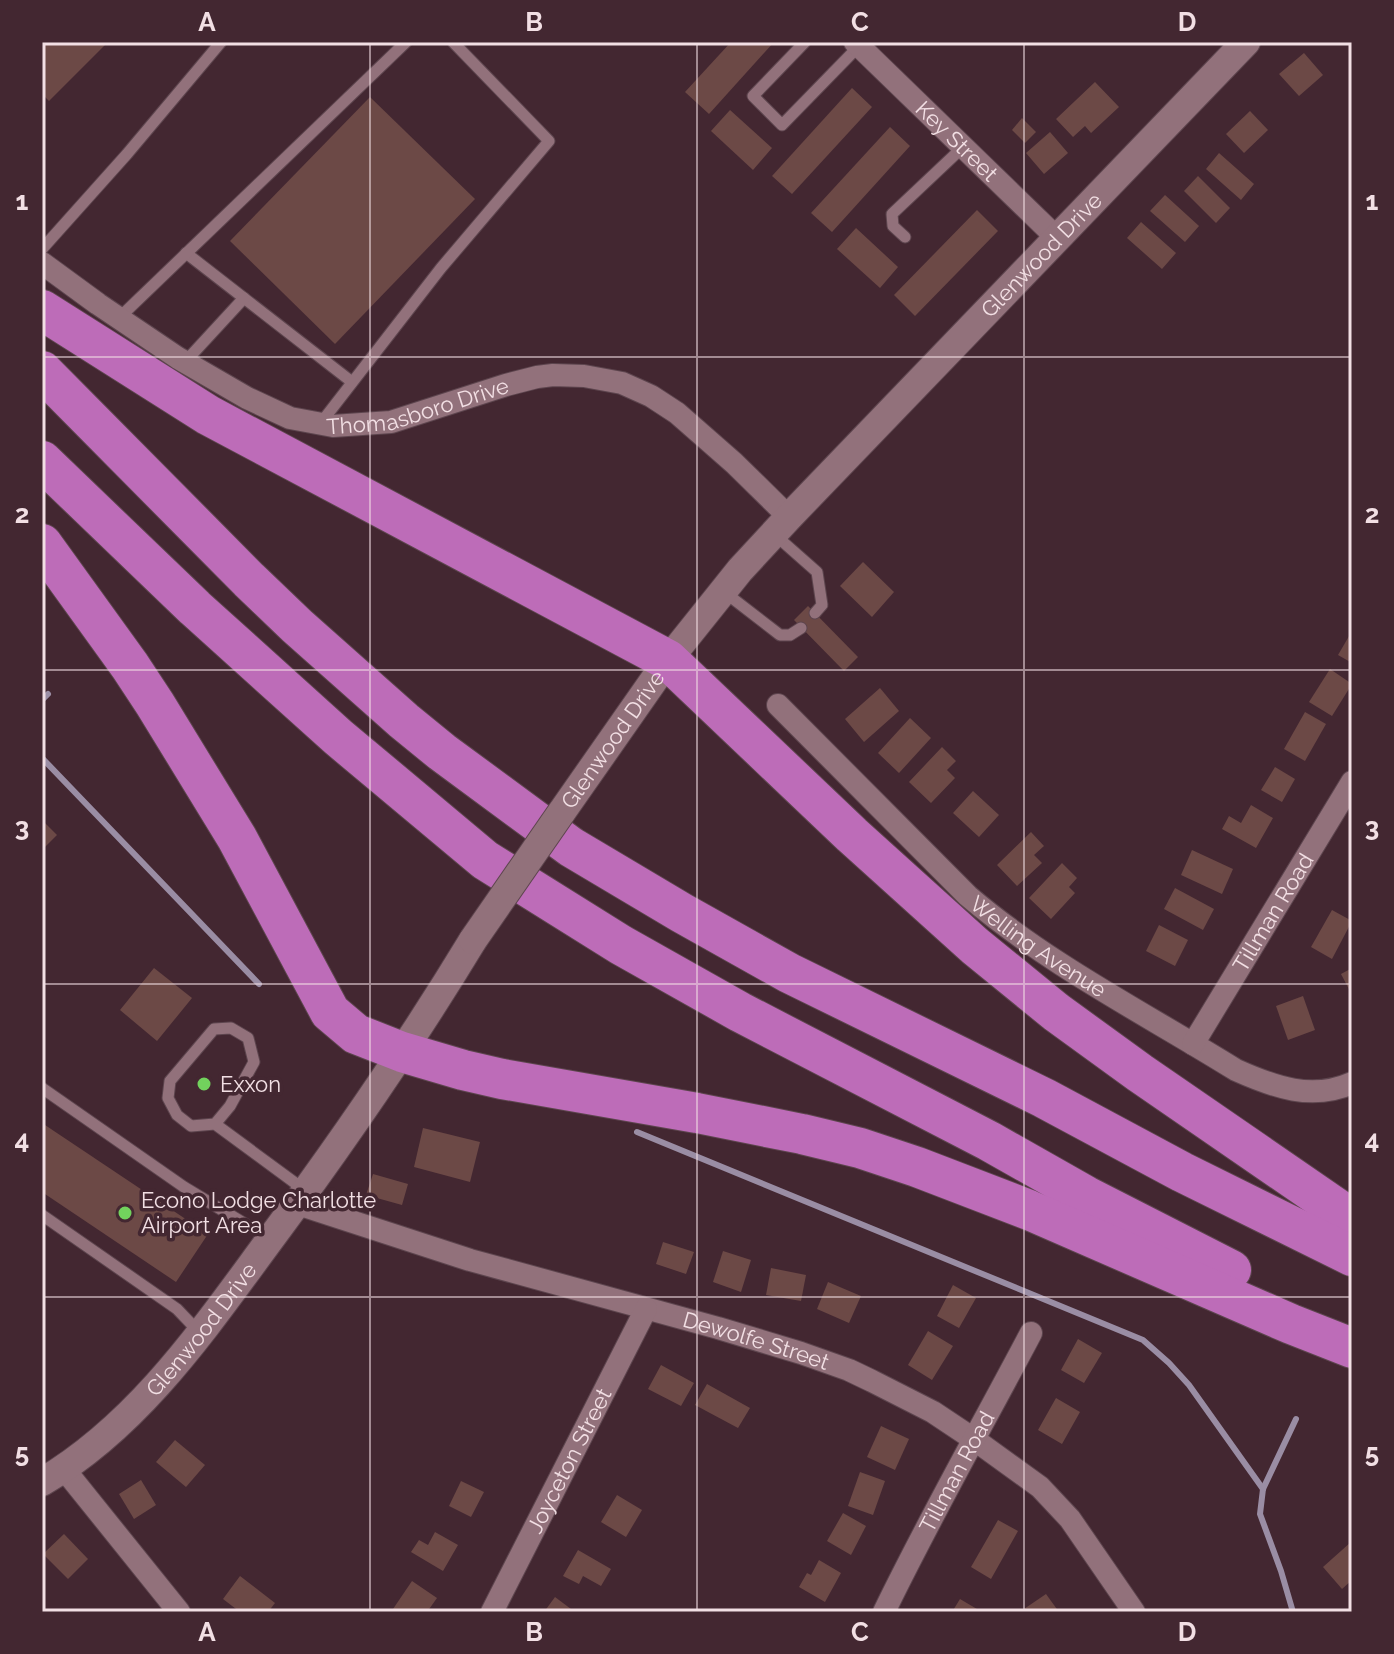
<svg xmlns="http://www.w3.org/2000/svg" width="1394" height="1654" font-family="Raleway,sans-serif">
<rect width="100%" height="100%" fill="#432731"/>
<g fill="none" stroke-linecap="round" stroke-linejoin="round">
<g stroke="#9a8da4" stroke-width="6">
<path d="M42 700 48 694"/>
<path d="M42 758 259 984"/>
<path d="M637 1132 1143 1340 1169 1363 1189 1385 1263 1489"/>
<path d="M1293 1612 1281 1571 1260 1514 1263 1489 1296 1419"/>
</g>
</g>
<g fill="#6c4946">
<path d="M42 42H108L49 101 42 94Z"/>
<path d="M731 42H774L709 114 685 92Z"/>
<path d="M1304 53 1323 75 1299 96 1279 74Z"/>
<path d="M1095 82 1119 107 1091 133 1085 126 1073 137 1056 119Z"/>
<path d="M852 88 872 107 792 194 772 176Z"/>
<path d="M370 97 475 199 335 344 230 241Z"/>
<path d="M730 110 772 148 753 170 711 131Z"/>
<path d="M1250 111 1268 130 1244 153 1226 134Z"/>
<path d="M1022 118 1036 132 1025 143 1012 130Z"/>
<path d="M890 127 910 146 832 232 811 213Z"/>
<path d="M1050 132 1068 153 1044 174 1026 153Z"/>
<path d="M1219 153 1254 184 1241 200 1206 169Z"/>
<path d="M1198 176 1230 208 1216 223 1184 191Z"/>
<path d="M1165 195 1199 226 1185 242 1150 211Z"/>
<path d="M977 210 998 231 915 316 894 295Z"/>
<path d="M1141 222 1176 253 1162 269 1127 238Z"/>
<path d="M856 228 898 267 880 288 837 249Z"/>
<path d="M863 562 894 592 872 617 840 586Z"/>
<path d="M808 606 858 657 844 671 794 620Z"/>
<path d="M1352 631V663L1338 655Z"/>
<path d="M1330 669 1352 684 1332 716 1309 702Z"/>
<path d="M880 688 899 711 864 742 845 719Z"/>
<path d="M1305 712 1326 724 1305 761 1284 749Z"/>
<path d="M910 718 931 738 899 773 878 753Z"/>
<path d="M942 747 956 761 947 770 955 778 931 803 909 782Z"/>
<path d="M1275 767 1295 779 1282 802 1261 790Z"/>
<path d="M973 791 999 815 979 837 953 813Z"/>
<path d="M1251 805 1273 818 1256 848 1222 829 1229 816 1241 823Z"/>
<path d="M42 820 57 835 42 850Z"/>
<path d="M1031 832 1044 846 1034 855 1042 863 1017 886 997 865Z"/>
<path d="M1192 850 1233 869 1222 894 1181 875Z"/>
<path d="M1062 863 1077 878 1069 887 1075 893 1051 919 1029 898Z"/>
<path d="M1175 888 1214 909 1203 930 1164 909Z"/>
<path d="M1332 910 1352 921 1332 959 1311 947Z"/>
<path d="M1159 925 1188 940 1175 966 1146 951Z"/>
<path d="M154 968 192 998 157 1041 120 1010Z"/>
<path d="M1352 968V995L1341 974Z"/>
<path d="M1303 996 1315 1030 1288 1040 1276 1006Z"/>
<path d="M42 1123 208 1234 176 1282 42 1192Z"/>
<path d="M423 1128 480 1142 470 1182 414 1167Z"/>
<path d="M373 1174 408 1184 402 1205 366 1195Z"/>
<path d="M663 1242 694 1252 686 1274 656 1264Z"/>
<path d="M723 1251 751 1260 741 1292 713 1282Z"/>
<path d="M771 1268 806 1275 801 1301 766 1295Z"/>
<path d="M828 1282 861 1296 849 1323 817 1309Z"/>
<path d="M953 1285 976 1298 959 1328 937 1316Z"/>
<path d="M928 1331 953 1346 932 1380 908 1365Z"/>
<path d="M1078 1339 1102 1353 1084 1383 1061 1370Z"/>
<path d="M661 1365 694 1383 681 1406 648 1389Z"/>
<path d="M707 1384 750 1408 738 1428 695 1405Z"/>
<path d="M1056 1398 1080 1412 1062 1444 1038 1430Z"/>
<path d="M881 1426 909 1439 895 1470 867 1457Z"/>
<path d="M175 1440 205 1465 186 1487 156 1462Z"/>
<path d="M860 1472 885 1481 873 1515 848 1506Z"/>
<path d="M141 1480 156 1505 134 1519 119 1494Z"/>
<path d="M461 1481 484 1492 471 1517 449 1506Z"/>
<path d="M617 1495 642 1510 626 1537 601 1522Z"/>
<path d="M843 1513 866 1526 851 1555 827 1541Z"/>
<path d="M998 1520 1018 1531 991 1579 971 1567Z"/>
<path d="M435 1532 458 1545 443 1571 411 1552 419 1540 428 1545Z"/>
<path d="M64 1534 88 1559 68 1579 43 1554Z"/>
<path d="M1351 1542 1352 1580 1342 1589 1323 1567Z"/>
<path d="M578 1550 611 1569 601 1586 583 1576 579 1584 563 1576Z"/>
<path d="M819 1560 841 1573 825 1602 799 1587 807 1573 811 1575Z"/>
<path d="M240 1576 275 1603 268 1612H240L223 1599Z"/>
<path d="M412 1581 437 1598 427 1612H397L393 1609Z"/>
<path d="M1046 1594 1059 1612H1026L1024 1609Z"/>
<path d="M555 1597 575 1612H544Z"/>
<path d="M960 1599 982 1612H952Z"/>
</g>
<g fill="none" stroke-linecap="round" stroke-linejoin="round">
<g stroke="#5d454e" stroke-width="13">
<g id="service">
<path d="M805 42 753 96 782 125 859 46"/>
<path d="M905 237 893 226 892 214 963 147"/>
<path d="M42 249 127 154 221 42"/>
<path d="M186 253 352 382"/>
<path d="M119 318 406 42"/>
<path d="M185 362 244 298"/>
<path d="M320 424 441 268 549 141 453 42"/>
<path d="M774 534 817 572 822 605 815 613"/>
<path d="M723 591 780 635H790L801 628"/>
<path d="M42 1088 184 1187 270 1239"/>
<path d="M215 1124 191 1126 177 1115 168 1098 170 1081 214 1029 231 1028 248 1038 254 1062 230 1106 215 1124 306 1191"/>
<path d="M42 1215 177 1309 198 1331"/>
</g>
</g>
<g stroke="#5d454e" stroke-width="24">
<g id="minor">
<path id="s1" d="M855 42 1058 239"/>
<path id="s2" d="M42 263 98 304 178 358 247 398 290 418 333 426 391 422 506 385 537 377 553 375 584 376 622 383 651 396 677 413 734 463 789 517"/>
<path id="s3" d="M778 705 968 896C1049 965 1146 1014 1236 1070 1274 1087 1312 1101 1352 1083"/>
<path id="s4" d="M1193 1044 1352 782"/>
<path id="s5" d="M298 1204 470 1260 718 1328 801 1353 849 1370 872 1381 933 1412 975 1440 1040 1487 1070 1519 1134 1612"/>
<path d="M64 1469 179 1612"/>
<path id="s6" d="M492 1612 646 1309"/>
<path id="s7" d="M884 1612C930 1517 982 1426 1031 1333"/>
</g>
</g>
<g stroke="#5d454e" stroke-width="30">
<g id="tertiary">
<path id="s8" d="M561 813 668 660 740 570 789 517 1246 42"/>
<path id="s9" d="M42 1482C139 1425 204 1329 269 1241 341 1144 410 1044 473 940"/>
</g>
</g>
<g stroke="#5d454e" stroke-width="42">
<g id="motorway">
<path d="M42 310 208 415 668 660 852 835 975 946 1056 1012 1140 1073 1352 1219"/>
<path d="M42 371 249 580 297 626 404 721 442 752 571 847 682 913 789 973 1044 1098 1182 1172 1352 1256"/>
<path d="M42 461 195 608 338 737 485 860 621 945 740 1012 989 1141 1086 1196 1231 1270"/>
<path d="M42 544 130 666 155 704 237 838 330 1012 356 1034 402 1052 463 1070 502 1079 697 1113 802 1134 860 1148 917 1167 1029 1210 1291 1324 1352 1348"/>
</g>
</g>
<use href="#service" stroke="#92717b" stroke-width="11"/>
<use href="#minor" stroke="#92717b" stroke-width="22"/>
<use href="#tertiary" stroke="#92717b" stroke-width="28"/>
<use href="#motorway" stroke="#bd6cb8" stroke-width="40"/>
<g stroke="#5d454e" stroke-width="30" stroke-linecap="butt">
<path id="tertiary-bridge" d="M473 940 561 813"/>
</g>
<use href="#tertiary-bridge" stroke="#92717b" stroke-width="28"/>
</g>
<path fill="none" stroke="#f2dfe4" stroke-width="2" stroke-opacity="0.55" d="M370 42V1612M697 42V1612M1024 42V1612M42 357H1352M42 670H1352M42 984H1352M42 1297H1352"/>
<g fill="#72d25d" stroke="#432731" stroke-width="3">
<circle cx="204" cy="1084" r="8"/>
<circle cx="125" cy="1213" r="8"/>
</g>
<g text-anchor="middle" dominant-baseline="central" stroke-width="7" stroke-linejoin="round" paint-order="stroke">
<g font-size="22" fill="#f2dfe4" stroke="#432731">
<text stroke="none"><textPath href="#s1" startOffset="142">Key Street</textPath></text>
<text stroke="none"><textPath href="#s8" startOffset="738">Glenwood Drive</textPath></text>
<text stroke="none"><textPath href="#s2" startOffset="424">Thomasboro Drive</textPath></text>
<text stroke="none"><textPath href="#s8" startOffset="90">Glenwood Drive</textPath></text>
<text stroke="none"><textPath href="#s4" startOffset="154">Tillman Road</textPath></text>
<text stroke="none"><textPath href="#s3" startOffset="356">Welling Avenue</textPath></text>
<text stroke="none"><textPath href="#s9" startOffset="222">Glenwood Drive</textPath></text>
<text stroke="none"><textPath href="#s5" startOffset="478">Dewolfe Street</textPath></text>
<text stroke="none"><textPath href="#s6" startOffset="170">Joyceton Street</textPath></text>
<text stroke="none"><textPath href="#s7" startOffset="158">Tillman Road</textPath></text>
</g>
<g font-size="22" fill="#f2dfe4" stroke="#432731" text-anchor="start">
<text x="220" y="1084">Exxon</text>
<text x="141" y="1200">Econo Lodge Charlotte<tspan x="141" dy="25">Airport Area</tspan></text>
</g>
</g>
<rect width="1394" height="1654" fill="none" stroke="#432731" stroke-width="88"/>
<rect x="44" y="44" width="1306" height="1566" fill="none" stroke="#f2dfe4" stroke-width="3"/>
<g font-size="26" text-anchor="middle" font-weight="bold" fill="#f2dfe4">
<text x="207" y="31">A</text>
<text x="534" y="31">B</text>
<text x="860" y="31">C</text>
<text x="1187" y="31">D</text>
<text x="22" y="210">1</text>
<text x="1372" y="210">1</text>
<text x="22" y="523">2</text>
<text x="1372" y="523">2</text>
<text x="22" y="836">3</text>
<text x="1372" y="836">3</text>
<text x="22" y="1149">4</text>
<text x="1372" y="1149">4</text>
<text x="22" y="1462">5</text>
<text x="1372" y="1462">5</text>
<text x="207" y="1641">A</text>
<text x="534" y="1641">B</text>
<text x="860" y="1641">C</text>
<text x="1187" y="1641">D</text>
</g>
</svg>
